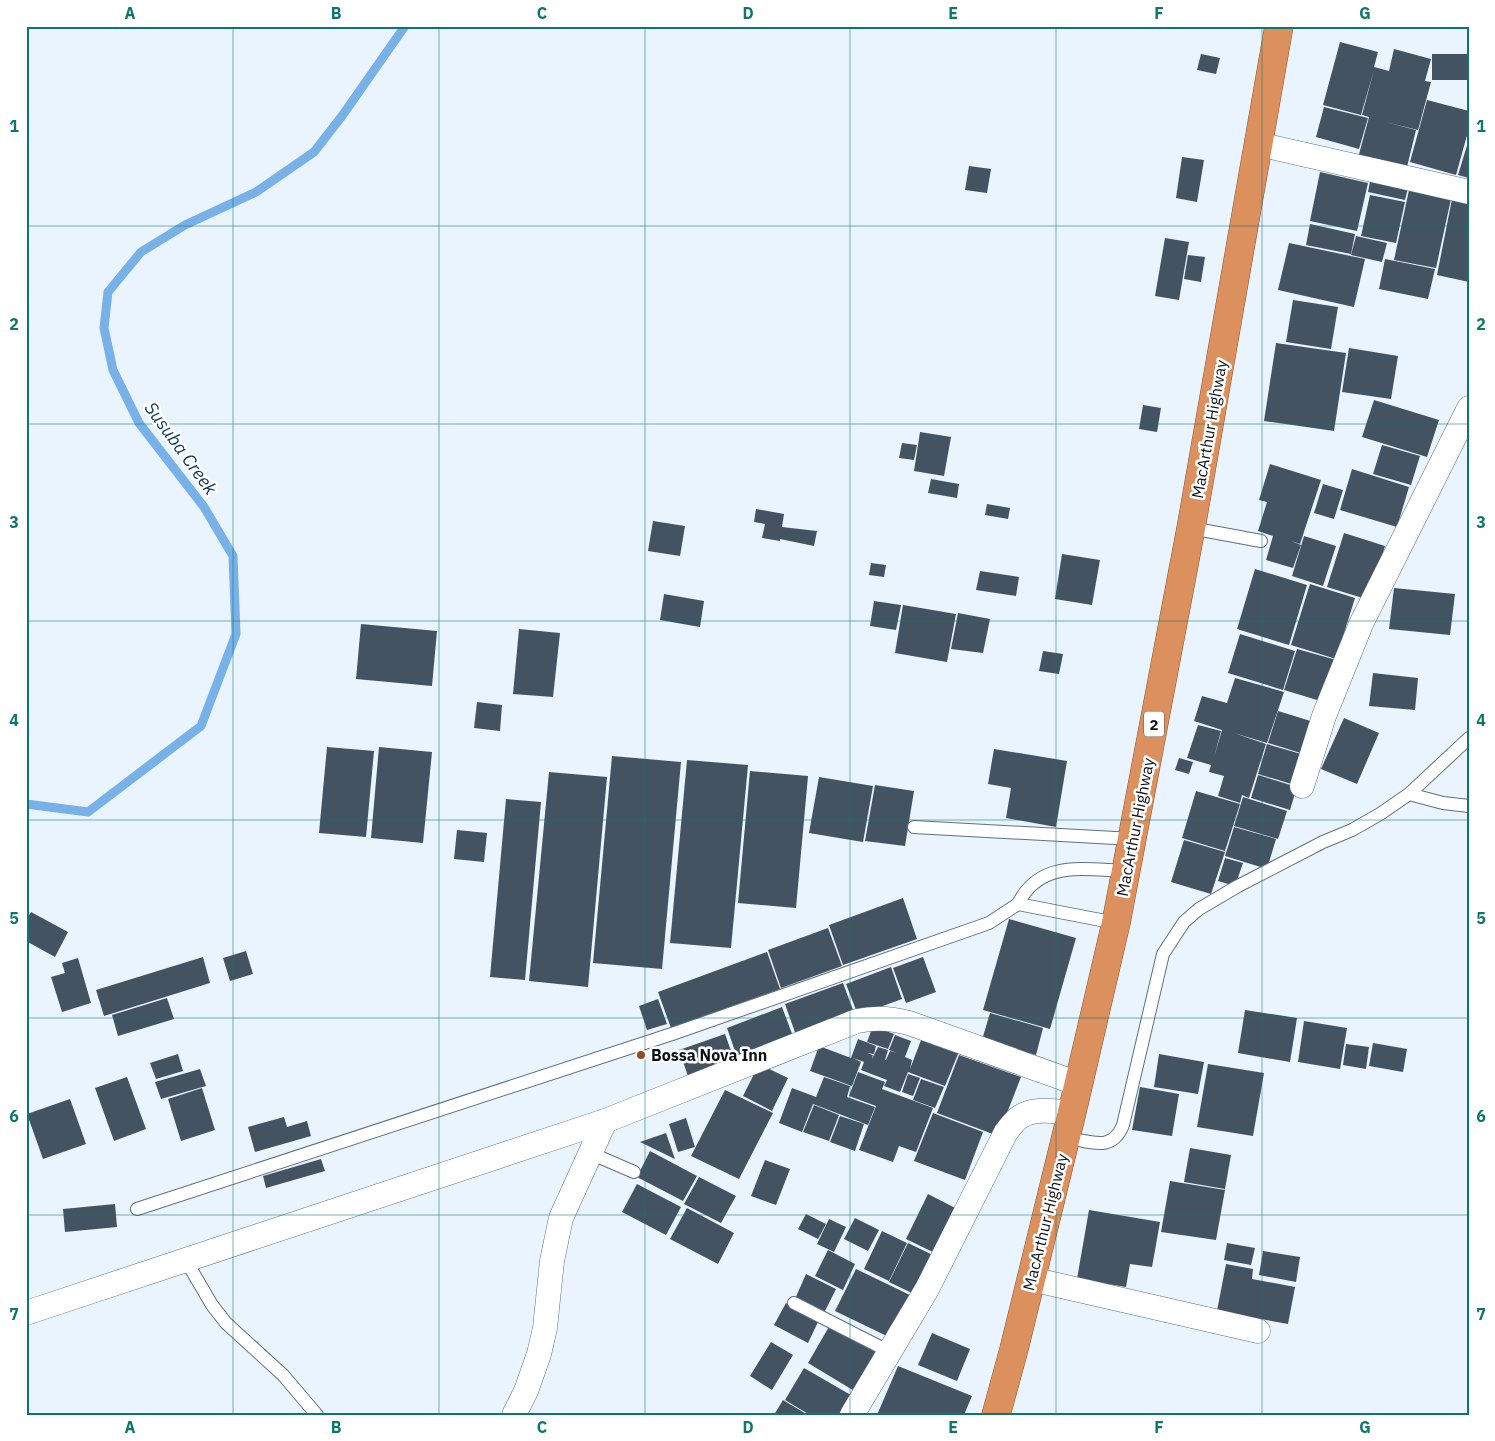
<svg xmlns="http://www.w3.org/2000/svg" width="1495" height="1441" font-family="'IBM Plex Sans',sans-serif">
<rect width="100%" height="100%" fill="#e9f4ff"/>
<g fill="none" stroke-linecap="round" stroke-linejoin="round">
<path stroke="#77b1e7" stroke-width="9" d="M26 804 88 812 201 726 236 634 233 556 204 507 139 423 113 370 104 328 108 292 141 252 185 225 256 192 314 152 342 116 405 26"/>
</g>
<g fill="#445362">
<path d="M1340 42 1378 52 1374 67 1389 71 1394 49 1431 59 1425 81 1431 82 1418 130 1385 122 1416 130 1406 171 1358 158 1369 117 1362 115 1374 70 1361 115 1323 105Z"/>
<path d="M1201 54 1220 58 1216 74 1197 70Z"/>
<rect x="1432" y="54" width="36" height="26"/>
<path d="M1427 100 1469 111V128L1456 175 1410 162Z"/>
<path d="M1324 107 1368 118 1359 149 1316 137Z"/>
<path d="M1469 139V178L1458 175Z"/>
<path d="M1182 157 1204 160 1197 202 1176 198Z"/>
<path d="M969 166 991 169 987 193 965 190Z"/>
<path d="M1320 172 1368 183 1357 231 1310 221Z"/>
<path d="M1371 176 1409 184 1405 200 1368 192Z"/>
<path d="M1409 190 1451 199 1436 268 1394 260Z"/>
<path d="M1370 195 1405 202 1396 243 1361 236Z"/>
<path d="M1452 199 1469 202V241L1461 240 1469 241V282L1437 275Z"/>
<path d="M1310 224 1355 234 1351 254 1306 245Z"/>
<path d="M1356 236 1387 243 1382 262 1351 255Z"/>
<path d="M1165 238 1189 242 1179 300 1155 296Z"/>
<path d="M1289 243 1365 259 1354 307 1278 290Z"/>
<path d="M1188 255 1205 257 1201 282 1184 279Z"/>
<path d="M1385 259 1435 269 1428 299 1379 289Z"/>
<path d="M1293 300 1338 307 1331 349 1286 342Z"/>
<path d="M1276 343 1346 353 1334 431 1264 421Z"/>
<path d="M1349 348 1398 356 1391 399 1342 392Z"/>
<path d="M1374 400 1439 420 1427 457 1362 437Z"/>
<path d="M1143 405 1161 408 1157 432 1139 429Z"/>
<path d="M920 432 951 437 944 476 914 471Z"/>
<path d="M902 443 917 445 914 460 899 458Z"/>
<path d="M1382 445 1420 456 1411 485 1373 474Z"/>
<path d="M1270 464 1321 480 1300 544 1291 541 1301 545 1293 568 1266 560 1273 536 1258 531 1267 502 1259 500Z"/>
<path d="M1352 469 1409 487 1397 527 1340 510Z"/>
<path d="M931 479 959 484 957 498 928 493Z"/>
<path d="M1323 484 1343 490 1334 519 1314 513Z"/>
<path d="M987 504 1010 508 1008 519 985 515Z"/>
<path d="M756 509 784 514 782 527 817 531 814 546 780 539V541L762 538 765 524 754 522Z"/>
<path d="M653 521 685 526 680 556 648 551Z"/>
<path d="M1344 533 1385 546 1369 600 1327 587Z"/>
<path d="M1304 536 1336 546 1323 586 1292 576Z"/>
<path d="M1062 554 1100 560 1092 605 1055 599Z"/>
<path d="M871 563 886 565 884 577 869 575Z"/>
<path d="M1255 569 1307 585 1289 645 1237 629Z"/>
<path d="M980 571 1019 577 1016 596 976 590Z"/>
<path d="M1310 584 1355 598 1336 659 1291 645Z"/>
<path d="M1394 588 1455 594 1450 635 1389 629Z"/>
<path d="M664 594 704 601 700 627 660 620Z"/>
<path d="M874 601 901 605 896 630 870 626Z"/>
<path d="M903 605 956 614 947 662 895 653Z"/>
<path d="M958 613 990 619 983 653 951 649Z"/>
<path d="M361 624 437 631 432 686 356 679Z"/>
<path d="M519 629 560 633 553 697 513 694Z"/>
<path d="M1240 634 1295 651 1283 690 1228 673Z"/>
<path d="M1297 649 1340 661 1327 703 1284 690Z"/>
<path d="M1043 651 1063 654 1059 674 1039 671Z"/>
<path d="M1373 673 1418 678 1415 710 1369 706Z"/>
<path d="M1235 678 1284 692 1267 743 1234 733 1266 744 1249 798 1242 795 1240 803 1218 796 1224 776 1209 772 1211 765 1187 758 1198 725 1221 731 1214 757 1222 730 1194 721 1202 696 1227 703Z"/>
<path d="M477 702 502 705 500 731 474 728Z"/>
<path d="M1278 711 1317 723 1307 755 1268 743Z"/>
<path d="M1344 718 1379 733 1357 784 1321 769Z"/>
<path d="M1267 744 1308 756 1298 786 1258 774Z"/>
<path d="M327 747 374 751 366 837 319 833Z"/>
<path d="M379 747 432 752 423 843 371 838Z"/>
<path d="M994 749 1067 761 1056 827 1006 818 1011 788 988 784Z"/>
<path d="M612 756 681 762 662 969 593 963Z"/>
<path d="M1179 758 1193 762 1189 774 1175 770Z"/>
<path d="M687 760 748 765 731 948 670 943Z"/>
<path d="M750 771 808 776 796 908 738 903Z"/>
<path d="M549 772 607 777 588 987 529 981Z"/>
<path d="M1258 775 1297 787 1290 810 1251 798Z"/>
<path d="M819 777 873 786 863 842 809 833Z"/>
<path d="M875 785 914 791 905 846 865 841Z"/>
<path d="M1196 791 1240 804 1225 851 1182 838Z"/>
<path d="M1243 797 1287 811 1278 839 1234 826Z"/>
<path d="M506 799 541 802 525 980 490 977Z"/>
<path d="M1234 827 1276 839 1267 869 1225 856Z"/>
<path d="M457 830 487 833 484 862 454 859Z"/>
<path d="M1184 840 1225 852 1211 894 1171 882Z"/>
<path d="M1225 858 1243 863 1235 886 1218 881Z"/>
<path d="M903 898 917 939 843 965 829 925Z"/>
<path d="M31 912 68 932 55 957 26 941V920Z"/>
<path d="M1009 919 1076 938 1050 1029 983 1010Z"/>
<path d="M828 928 842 966 781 988 768 950Z"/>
<path d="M246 951 253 974 230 981 223 958Z"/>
<path d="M767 952 780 989 671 1028 658 992Z"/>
<path d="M203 957 210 983 104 1016 96 990Z"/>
<path d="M923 957 936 992 906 1003 893 968Z"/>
<path d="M78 958 91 1003 62 1012 51 977 65 973 62 963Z"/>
<path d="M891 967 902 999 858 1015 846 984Z"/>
<path d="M843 983 856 1018 797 1038 785 1004Z"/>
<path d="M167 998 174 1019 118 1036 112 1015Z"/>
<path d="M658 999 667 1024 647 1030 639 1006Z"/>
<path d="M782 1007 794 1039 738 1060 727 1028Z"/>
<path d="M1245 1010 1297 1018 1290 1062 1238 1053Z"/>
<path d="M990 1013 1043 1028 1036 1055 982 1040Z"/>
<path d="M1304 1021 1347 1028 1340 1069 1298 1062Z"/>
<path d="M873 1026 894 1034 888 1049 867 1042Z"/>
<path d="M725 1034 735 1062 689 1079 679 1050Z"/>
<path d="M895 1035 911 1041 905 1057 912 1060 910 1069 923 1035 960 1049 945 1086 908 1072 900 1092 884 1086 887 1080 861 1070 864 1062 853 1058 861 1062 852 1086 810 1071 819 1046 851 1058 858 1039 876 1046 874 1054 867 1053 873 1055 872 1059 878 1047 888 1050 885 1060H886L890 1051 897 1053 889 1050Z"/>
<path d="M1373 1043 1407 1049 1403 1072 1369 1066Z"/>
<path d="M1346 1044 1369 1047 1366 1069 1343 1065Z"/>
<path d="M178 1054 183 1071 156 1079 150 1063Z"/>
<path d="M1159 1054 1204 1062 1198 1094 1154 1087Z"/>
<path d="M959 1055 1021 1077 998 1136 937 1113Z"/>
<path d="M759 1064 788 1078 772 1111 743 1096Z"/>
<path d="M1208 1064 1264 1073 1253 1136 1197 1127Z"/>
<path d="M200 1069 206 1086 161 1099 155 1082Z"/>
<path d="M858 1072 885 1082 882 1089 933 1108 916 1152 899 1146 893 1162 859 1150 876 1106 849 1096Z"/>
<path d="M908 1074 920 1078 913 1096 902 1092Z"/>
<path d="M127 1077 146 1129 114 1141 95 1088Z"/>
<path d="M824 1077 850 1086 847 1097 875 1107 868 1125 813 1104 802 1132 779 1123 792 1088 816 1097Z"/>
<path d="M921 1079 944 1087 935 1108 913 1100Z"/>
<path d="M1140 1087 1179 1094 1172 1136 1132 1130Z"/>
<path d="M202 1088 215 1130 181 1141 168 1099Z"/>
<path d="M725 1090 773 1113 739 1179 691 1156Z"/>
<path d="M70 1099 86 1144 43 1159 27 1114Z"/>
<path d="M814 1105 839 1115 829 1141 803 1132Z"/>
<path d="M933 1113 983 1132 965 1180 914 1161Z"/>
<path d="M840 1116 864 1124 855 1151 830 1142Z"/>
<path d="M284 1117 287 1127 307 1121 311 1136 255 1152 248 1127Z"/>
<path d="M686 1118 695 1147 678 1152 669 1124Z"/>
<path d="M666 1133 675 1159 640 1142Z"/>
<path d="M1190 1148 1231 1155 1225 1189 1184 1182Z"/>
<path d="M650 1151 697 1176 683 1201 637 1177Z"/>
<path d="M321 1159 325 1171 266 1188 263 1176Z"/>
<path d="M765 1160 790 1169 776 1205 751 1196Z"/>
<path d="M699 1177 736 1196 721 1223 684 1204Z"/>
<path d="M1170 1181 1225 1190 1216 1240 1161 1232Z"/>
<path d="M637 1184 681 1207 666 1235 622 1212Z"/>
<path d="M928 1194 961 1211 939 1255 906 1239Z"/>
<path d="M115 1204 117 1227 65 1232 63 1209Z"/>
<path d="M687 1208 734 1233 718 1264 670 1239Z"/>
<path d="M1089 1210 1160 1222 1152 1267 1130 1264 1126 1287 1077 1279Z"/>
<path d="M806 1214 826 1224 818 1239 798 1229Z"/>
<path d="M855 1218 879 1230 868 1251 844 1239Z"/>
<path d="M829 1219 846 1227 834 1252 817 1244Z"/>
<path d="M882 1231 907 1243 889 1281 864 1269Z"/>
<path d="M908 1243 939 1258 920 1297 889 1282Z"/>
<path d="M1227 1243 1255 1248 1251 1265 1224 1260Z"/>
<path d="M828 1250 855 1264 843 1290 815 1276Z"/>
<path d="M1263 1251 1300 1257 1296 1282 1259 1275Z"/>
<path d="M1226 1264 1253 1269 1252 1279 1295 1287 1288 1324 1217 1311Z"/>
<path d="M856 1269 914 1297 893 1339 835 1311Z"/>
<path d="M806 1274 836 1289 824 1313 795 1299Z"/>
<path d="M786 1303 819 1320 808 1343 774 1325Z"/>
<path d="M830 1325 879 1354 856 1392 808 1363Z"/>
<path d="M932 1333 970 1349 957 1381 918 1365Z"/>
<path d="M771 1342 793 1355 772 1390 750 1376Z"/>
<path d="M898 1366 972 1396 964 1415H877Z"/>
<path d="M804 1368 856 1398 846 1415H810L785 1400Z"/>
<path d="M783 1400 808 1415H774Z"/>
</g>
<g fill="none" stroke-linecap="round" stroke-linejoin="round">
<g stroke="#5f707f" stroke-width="14">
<g id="service">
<path d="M1191 528 1261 541"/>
<path d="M1409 794 1443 803 1469 806"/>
<path d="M914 827 1133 839"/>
<path d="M1018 904C1040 859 1085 870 1127 871"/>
<path d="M1066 1138C1090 1141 1112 1153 1123 1125L1163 954 1184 922 1199 909 1238 886 1323 842 1352 830 1380 814 1409 794 1469 738"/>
<path d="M590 1153 634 1172"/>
<path d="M137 1209 675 1033 989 923 1018 904 1116 923"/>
<path d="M185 1259 212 1305 226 1323 283 1375 317 1415"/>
<path d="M794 1303 890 1352"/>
</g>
</g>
<g stroke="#5f707f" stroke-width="25">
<g id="minor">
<path d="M1258 144 1469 192"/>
<path d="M1302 786 1324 716 1361 624 1469 408"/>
<path d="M1031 1279 1258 1331"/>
<path d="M26 1313 605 1121 857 1021C876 1017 891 1018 909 1023L1079 1084"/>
<path d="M514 1415 526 1391 539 1354 545 1328 552 1261 561 1218 605 1121"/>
<path d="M852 1415 927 1289 1006 1132C1010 1127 1015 1120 1020 1117 1034 1107 1056 1112 1072 1112"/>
</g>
</g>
<g stroke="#8d522c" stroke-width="29">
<path id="trunk" d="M996 1415 1014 1349 1072 1112 1116 923 1191 528 1279 26"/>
</g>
<use href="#service" stroke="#fff" stroke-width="12"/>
<use href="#minor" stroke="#fff" stroke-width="24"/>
<use href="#trunk" stroke="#dc905e" stroke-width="28"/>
</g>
<path fill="none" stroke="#0f766e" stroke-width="1" stroke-opacity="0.55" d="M233 26V1415M439 26V1415M645 26V1415M850 26V1415M1056 26V1415M1262 26V1415M26 226H1469M26 424H1469M26 621H1469M26 820H1469M26 1018H1469M26 1215H1469"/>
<circle fill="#904d1f" stroke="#fff" stroke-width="2" cx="641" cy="1055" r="5"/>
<g text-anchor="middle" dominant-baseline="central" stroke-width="5" stroke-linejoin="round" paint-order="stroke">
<rect fill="#fff" stroke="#54595d" stroke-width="1" x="1144" y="711.5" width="20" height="25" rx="4"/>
<g font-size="15" font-weight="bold" fill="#0b1218">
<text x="1154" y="724">2</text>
</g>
<g font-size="16" fill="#0b1218" stroke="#fff">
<text transform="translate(1209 429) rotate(-80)">MacArthur Highway</text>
<text transform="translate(1135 827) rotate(-79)">MacArthur Highway</text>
<text transform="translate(1045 1222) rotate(-76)">MacArthur Highway</text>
</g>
<g font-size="16" font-weight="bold" fill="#0b1218" stroke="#fff" text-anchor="start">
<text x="651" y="1055">Bossa Nova Inn</text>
</g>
<g font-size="18" font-style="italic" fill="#0b385b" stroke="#fff">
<text transform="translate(181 448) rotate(54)">Susuba Creek</text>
</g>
</g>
<rect width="1495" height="1441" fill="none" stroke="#ffffff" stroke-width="55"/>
<rect x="28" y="28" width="1440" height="1386" fill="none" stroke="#0f766e" stroke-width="2"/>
<g font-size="16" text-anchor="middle" font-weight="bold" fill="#0f766e">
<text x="130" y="19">A</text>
<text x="336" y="19">B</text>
<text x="542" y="19">C</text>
<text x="748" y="19">D</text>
<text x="953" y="19">E</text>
<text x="1159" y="19">F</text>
<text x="1365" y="19">G</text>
<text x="14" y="132">1</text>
<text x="1481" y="132">1</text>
<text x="14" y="330">2</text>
<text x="1481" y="330">2</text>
<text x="14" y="528">3</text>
<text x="1481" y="528">3</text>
<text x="14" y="726">4</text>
<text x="1481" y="726">4</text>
<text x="14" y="924">5</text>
<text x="1481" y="924">5</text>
<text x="14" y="1122">6</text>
<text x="1481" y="1122">6</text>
<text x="14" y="1320">7</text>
<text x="1481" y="1320">7</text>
<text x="130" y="1433">A</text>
<text x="336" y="1433">B</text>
<text x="542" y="1433">C</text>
<text x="748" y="1433">D</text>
<text x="953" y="1433">E</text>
<text x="1159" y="1433">F</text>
<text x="1365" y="1433">G</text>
</g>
</svg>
